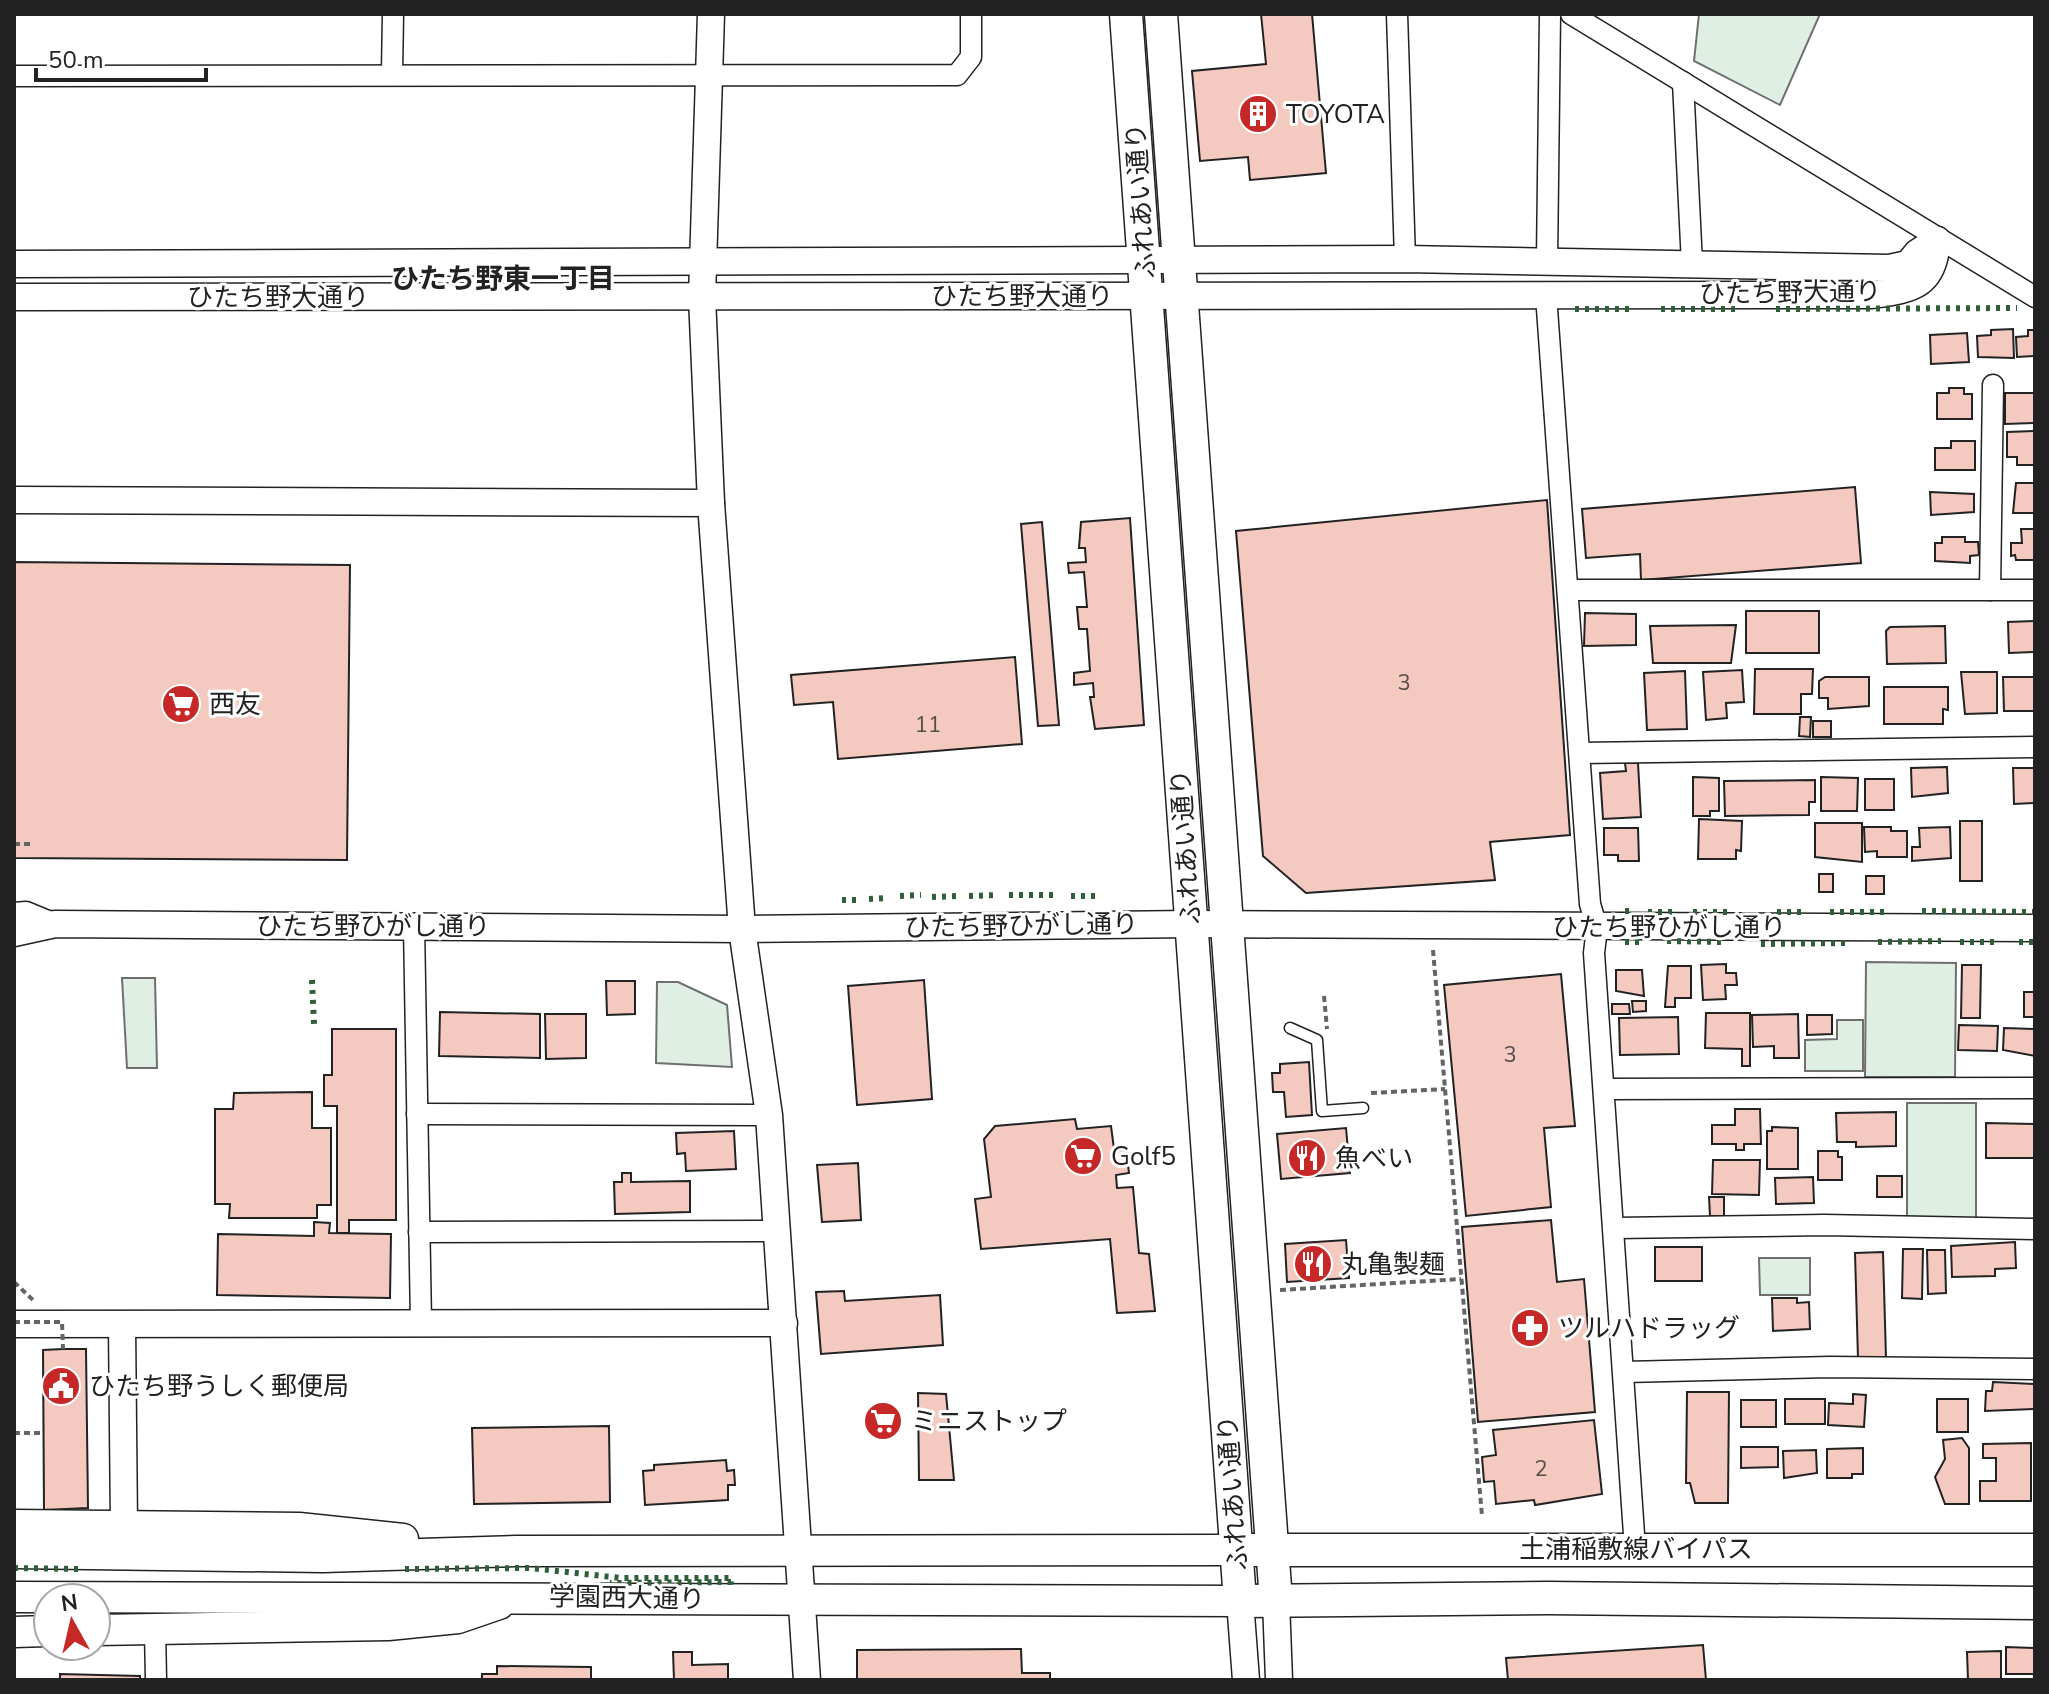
<svg xmlns="http://www.w3.org/2000/svg" width="2049" height="1694" font-family="'Nunito Sans','Noto Sans JP',sans-serif">
<rect width="100%" height="100%" fill="#fff"/>
<g fill="#e0efe3" stroke="#6f6f6f" stroke-width="2">
<path d="M1699 14H1820L1780 105 1694 61Z"/>
<path d="M1866 962 1956 963 1955 1077H1865Z"/>
<path d="M122 978H155L157 1068H127Z"/>
<path d="M657 982H678L727 1005 732 1067 656 1063Z"/>
<path d="M1837 1020H1863V1071H1805V1040L1837 1039Z"/>
<path d="M1907 1103H1976V1220L1907 1219Z"/>
<path d="M1759 1258H1810V1295H1760Z"/>
</g>
<g fill="#f3c9c0" stroke="#222" stroke-width="2">
<path d="M1261 14H1312L1326 173 1250 180 1248 157 1200 161 1192 71 1266 64Z"/>
<path d="M2013 329 2014 358 1978 357 1977 336 1991 335V330Z"/>
<path d="M2028 330H2035V356L2017 357 2016 337 2028 336Z"/>
<path d="M1967 333 1969 362 1931 364 1930 335Z"/>
<path d="M1949 388H1964V394H1972V419H1937V393H1949Z"/>
<path d="M2005 393H2035V423L2005 424Z"/>
<path d="M2035 431V465H2017V457H2007V432Z"/>
<path d="M1951 441H1975V470H1935V448H1951Z"/>
<path d="M2016 483H2035V513H2013Z"/>
<path d="M1855 487 1861 563 1641 580 1640 554 1586 558 1582 509Z"/>
<path d="M1930 492 1974 494V512L1931 515Z"/>
<path d="M1547 500 1570 835 1490 842 1495 880 1306 893 1263 856 1236 531Z"/>
<path d="M1130 518 1144 725 1095 729 1090 697H1094L1093 683 1074 685V673L1090 671 1087 629H1079L1077 607H1087L1084 572 1069 573 1068 563 1086 562 1085 548H1079L1081 522Z"/>
<path d="M1042 522 1059 725 1038 726 1021 524Z"/>
<path d="M2021 529H2035V560H2016L2015 555 2011 556V543H2022Z"/>
<path d="M1942 537H1965V542H1978L1979 555 1970 556V563L1935 561V543H1942Z"/>
<path d="M14 562 350 565 347 860 14 858Z"/>
<rect x="1746" y="611" width="73" height="42"/>
<path d="M1585 613 1636 614V645L1584 646Z"/>
<path d="M2035 621V652L2009 653 2008 622Z"/>
<path d="M1736 625 1731 663H1653L1650 626Z"/>
<path d="M1945 626 1946 663 1887 664 1886 631 1890 627Z"/>
<path d="M1015 657 1022 744 838 759 833 702 794 705 791 675Z"/>
<path d="M1755 669H1813L1812 694H1801V714H1754Z"/>
<path d="M1742 670 1744 702 1726 703 1727 718 1706 720 1703 672Z"/>
<path d="M1685 671 1687 729 1647 730 1644 673Z"/>
<path d="M1961 672H1997V713L1965 714Z"/>
<path d="M1825 677H1869V706L1828 709V698H1819V681Z"/>
<path d="M2003 677H2035V711H2004Z"/>
<path d="M1884 687H1948V710L1943 709V724H1884Z"/>
<path d="M1800 717H1811L1810 737 1799 736Z"/>
<rect x="1813" y="721" width="18" height="16"/>
<path d="M1625 763H1638L1641 817 1603 819 1600 773 1626 771Z"/>
<path d="M1947 767 1948 793 1912 797 1911 768Z"/>
<path d="M2013 768H2035V803L2014 804Z"/>
<path d="M1693 777 1719 778V811H1710V816H1693Z"/>
<path d="M1821 777 1858 778 1857 811H1821Z"/>
<rect x="1865" y="779" width="29" height="31"/>
<path d="M1815 780V802H1809V815L1725 816 1724 781Z"/>
<path d="M1699 819 1742 821 1741 851 1736 850V859H1698Z"/>
<rect x="1960" y="821" width="22" height="60"/>
<path d="M1815 823H1862V862L1815 857Z"/>
<path d="M1864 827H1891V831H1907V857H1877V851L1865 852Z"/>
<path d="M1950 827 1951 858 1912 861V847H1920L1919 828Z"/>
<path d="M1604 828H1638L1639 861H1618V855H1604Z"/>
<rect x="1819" y="874" width="14" height="18"/>
<rect x="1866" y="876" width="18" height="18"/>
<path d="M1726 964V973H1736L1737 985H1725L1726 999 1703 1000 1701 965Z"/>
<path d="M1962 965H1981L1980 1018H1961Z"/>
<path d="M1668 966H1691V998H1675V1007H1665Z"/>
<path d="M1616 970H1642L1644 996 1616 991Z"/>
<path d="M1561 974 1575 1126 1544 1128 1551 1207 1466 1216 1444 985Z"/>
<path d="M924 980 932 1099 857 1105 848 986Z"/>
<path d="M606 981H635V1014L607 1015Z"/>
<rect x="2024" y="992" width="11" height="25"/>
<path d="M1632 1001H1646V1011L1633 1012Z"/>
<path d="M1612 1004H1629L1630 1014H1612Z"/>
<path d="M440 1012 540 1014V1058L439 1056Z"/>
<path d="M1706 1013H1750V1066H1742V1049L1705 1048Z"/>
<path d="M545 1014H586V1058L546 1059Z"/>
<path d="M1798 1014 1799 1058H1774V1046L1753 1047 1752 1015Z"/>
<path d="M1807 1015H1832V1034L1807 1035Z"/>
<path d="M1678 1017 1679 1054 1620 1055 1619 1018Z"/>
<path d="M1959 1025 1998 1026 1997 1051 1958 1050Z"/>
<path d="M2004 1028 2035 1029V1056L2003 1050Z"/>
<path d="M332 1029H396V1220H349V1233H337V1106H324V1075H332Z"/>
<path d="M1309 1062 1312 1115 1286 1117 1284 1092H1273L1272 1073H1280V1064Z"/>
<path d="M312 1092V1128H331V1205H317V1218H229L230 1204H215V1109H233L234 1093Z"/>
<path d="M1735 1109H1760L1761 1144H1744V1150H1736V1144H1712V1125H1735Z"/>
<path d="M1896 1112V1146L1856 1147V1142H1837L1836 1113Z"/>
<path d="M1075 1119 1077 1129 1111 1126 1114 1149 1126 1148 1129 1173 1116 1175 1117 1188 1133 1187 1139 1253 1149 1254 1155 1311 1117 1313 1110 1239 981 1249 975 1199 991 1197 984 1139 995 1126Z"/>
<path d="M1986 1123 2035 1124V1158H1986Z"/>
<path d="M1772 1127 1798 1128V1169H1767V1131H1772Z"/>
<path d="M1346 1128 1350 1173 1281 1179 1277 1134Z"/>
<path d="M734 1131 736 1169 686 1171 685 1153 677 1154 676 1133Z"/>
<path d="M1818 1151H1838V1157H1842V1180H1818Z"/>
<path d="M1713 1160H1760L1759 1195 1712 1194Z"/>
<path d="M858 1163 861 1220 822 1222 817 1165Z"/>
<path d="M622 1173H631V1182L690 1181V1212L615 1214 614 1182H622Z"/>
<rect x="1877" y="1176" width="25" height="21"/>
<path d="M1813 1177 1814 1203 1776 1204 1775 1178Z"/>
<path d="M1709 1197H1724V1216H1710Z"/>
<path d="M1551 1220 1557 1282 1584 1279 1595 1412 1478 1422 1462 1227Z"/>
<path d="M314 1222 330 1223 329 1233 391 1234 390 1298 217 1295 218 1234 314 1236Z"/>
<path d="M1346 1240 1349 1278 1287 1282 1285 1244Z"/>
<path d="M2015 1242 2016 1268 1995 1269V1276L1952 1277 1951 1246Z"/>
<rect x="1655" y="1247" width="47" height="34"/>
<path d="M1903 1249H1923L1922 1299 1902 1298Z"/>
<path d="M1927 1250H1945L1946 1293 1928 1294Z"/>
<path d="M1883 1252 1886 1358 1858 1359 1855 1253Z"/>
<path d="M844 1291 845 1301 940 1295 943 1345 821 1354 816 1292Z"/>
<path d="M1772 1298H1797V1303L1809 1302 1810 1329 1773 1331Z"/>
<path d="M63 1349H86L88 1508 44 1510 43 1350Z"/>
<path d="M1993 1382 2035 1384V1409L1985 1411 1986 1391H1992Z"/>
<path d="M1687 1392H1729L1728 1503H1695L1690 1483H1686Z"/>
<path d="M918 1393 946 1394 954 1480H919Z"/>
<path d="M1853 1394 1866 1395 1864 1427 1828 1425 1829 1403 1853 1404Z"/>
<rect x="1785" y="1399" width="40" height="25"/>
<rect x="1937" y="1399" width="31" height="33"/>
<rect x="1741" y="1400" width="35" height="27"/>
<path d="M1594 1420 1602 1494 1535 1505 1534 1500 1496 1504 1494 1481 1484 1482 1482 1457 1496 1455 1493 1430Z"/>
<path d="M609 1426 610 1502 474 1504 472 1428Z"/>
<path d="M1962 1438 1969 1448V1504H1945L1935 1477 1945 1459 1943 1440Z"/>
<path d="M2031 1443V1501H1980V1481H1996V1458H1983V1444Z"/>
<path d="M1741 1447H1778V1467L1741 1468Z"/>
<path d="M1863 1448V1474H1852V1478H1827V1449Z"/>
<path d="M1816 1450 1817 1473 1784 1478 1783 1451Z"/>
<path d="M726 1460 727 1471 734 1470 735 1485H728V1500L645 1505 643 1471 654 1470V1465Z"/>
<path d="M1703 1645 1706 1680H1508L1506 1658Z"/>
<path d="M2006 1647 2035 1648V1674H2006Z"/>
<path d="M1021 1649 1022 1673H1050V1680H857V1650Z"/>
<path d="M2001 1651V1680H1968L1967 1652Z"/>
<path d="M673 1652H692V1665L728 1664V1680H674Z"/>
<path d="M497 1666 591 1667V1680H482V1674H497Z"/>
<path d="M60 1674 140 1676V1680H60Z"/>
</g>
<g fill="none" stroke-linecap="round" stroke-linejoin="round">
<g stroke="#222" stroke-width="13">
<path id="service" d="M1290 1028 1317 1040 1322 1111 1363 1108"/>
</g>
<g stroke="#222" stroke-width="23">
<g id="minor">
<path d="M1397 14 1405 259"/>
<path d="M1571 14 2035 297"/>
<path d="M392 73 393 14"/>
<path d="M14 76 957 75 971 57V14"/>
<path d="M1683 82 1692 264"/>
<path d="M1547 261 1550 14"/>
<path d="M1546 295 1590 904 1597 928 1594 953 1635 1549"/>
<path d="M1568 590H2035"/>
<path d="M1990 590 1993 385"/>
<path d="M1580 753 2035 747"/>
<path d="M14 913 26 912 55 924"/>
<path d="M414 926 421 1323"/>
<path d="M1604 1089 2035 1088"/>
<path d="M417 1114 769 1115"/>
<path d="M1615 1228 1824 1225 2035 1229"/>
<path d="M419 1232 777 1231"/>
<path d="M1625 1372 1830 1367 2035 1369"/>
<path d="M155 1629 156 1680"/>
</g>
</g>
<g stroke="#222" stroke-width="29">
<g id="tertiary">
<path d="M711 14 702 297 711 503 742 929 769 1115 807 1680"/>
<path d="M14 264 1405 259 1889 268 1908 264 1917 253 1937 240"/>
<path d="M14 297 1872 295C1912 289 1934 287 1937 240"/>
<path d="M14 500 711 503"/>
<path d="M14 933 55 924 742 929 1191 924 2035 928"/>
<path d="M14 1324 784 1323"/>
<path d="M122 1325 124 1527"/>
<path d="M1240 1601 1246 1680"/>
<path d="M1276 1601 1279 1680"/>
</g>
</g>
<g stroke="#222" stroke-width="33">
<g id="secondary">
<path d="M14 1525 299 1528 403 1539"/>
<path d="M14 1553 323 1557 516 1551 1237 1550"/>
<path d="M14 1597C423 1596 832 1602 1240 1601"/>
<path d="M96 1630 388 1625 458 1618 499 1604"/>
<path d="M14 1632 48 1631"/>
</g>
</g>
<g stroke="#222" stroke-width="35">
<g id="primary">
<path d="M1126 14 1240 1601 1548 1598 2035 1603"/>
<path d="M1161 14 1276 1601"/>
<path d="M1252 1550H2035"/>
</g>
</g>
<g stroke="#646464" stroke-width="4" stroke-dasharray="6 4" stroke-linecap="butt">
<path d="M14 844H34"/>
<path d="M1433 950 1482 1516"/>
<path d="M1324 996 1327 1029"/>
<path d="M1371 1093 1445 1089"/>
<path d="M14 1282 33 1300"/>
<path d="M1280 1290 1461 1279"/>
<path d="M14 1433H44"/>
</g>
<use href="#service" stroke="#fff" stroke-width="10"/>
<use href="#minor" stroke="#fff" stroke-width="20"/>
<use href="#tertiary" stroke="#fff" stroke-width="26"/>
<use href="#secondary" stroke="#fff" stroke-width="30"/>
<use href="#primary" stroke="#fff" stroke-width="32"/>
<path stroke="#646464" stroke-width="4" stroke-dasharray="6 4" stroke-linecap="butt" d="M14 1322H62L63 1349"/>
<g stroke="#2f5e38" stroke-width="6" stroke-dasharray="4 6" stroke-linecap="butt">
<path d="M1575 309H1629"/>
<path d="M1661 309H1736"/>
<path d="M1776 309 2017 308"/>
<path d="M1009 895H1055"/>
<path d="M900 896 921 895"/>
<path d="M969 896 997 895"/>
<path d="M1071 896H1097"/>
<path d="M932 897 959 896"/>
<path d="M869 899 889 898"/>
<path d="M842 900H857"/>
<path d="M1625 911H1632"/>
<path d="M1922 911 2035 912"/>
<path d="M1648 912H1674"/>
<path d="M1693 912H1731"/>
<path d="M1777 912H1802"/>
<path d="M1830 912H1890"/>
<path d="M1667 941 1722 942"/>
<path d="M1625 942H1641"/>
<path d="M1878 942 1941 941"/>
<path d="M1960 942H1994"/>
<path d="M2019 942H2034"/>
<path d="M1761 944 1849 943"/>
<path d="M312 980 314 1024"/>
<path d="M14 1568 82 1569"/>
<path d="M405 1569 530 1568 621 1578H731V1582L610 1583"/>
</g>
</g>
<defs>
<g id="building-disc" transform="scale(2)"><circle r="9.5" fill="#c62828" stroke="#fff"/><path d="M-4-6H4V6H1V3H-1V6H-4ZM-2.5-4.3h1.7v1.8h-1.7ZM.8-4.3h1.7v1.8H.8ZM-2.5-1h1.7V.8h-1.7ZM.8-1h1.7V.8H.8Z" fill="#fff"/></g>
<g id="supermarket-disc" transform="scale(2)"><circle r="9.5" fill="#c62828" stroke="#fff"/><path d="M-6-5.5h2.5l.6 2H6L4.5 2H-2.5L-4.4-4H-6ZM-1.5 3.2a1.3 1.3 0 1 0 .1 0ZM3 3.2a1.3 1.3 0 1 0 .1 0Z" fill="#fff"/></g>
<g id="restaurant-disc" transform="scale(2)"><circle r="9.5" fill="#c62828" stroke="#fff"/><path d="M-5-6h1v4h1v-4h1v4h1v-4h1v5L-1.5 .5V6h-2V.5L-5-1ZM5-6V6H3V1.5H1.5Q1.5-4 5-6Z" fill="#fff"/></g>
<g id="pharmacy-disc" transform="scale(2)"><circle r="9.5" fill="#c62828" stroke="#fff"/><path d="M-2-6h4v4h4v4h-4v4h-4v-4h-4v-4h4Z" fill="#fff"/></g>
<g id="civic-disc" transform="scale(2)"><circle r="9.5" fill="#c62828" stroke="#fff"/><path d="M-.6-6.5H3V-4.5H.6V-3L4-1V1h2V6H-6V1h2V-1L-.6-3ZM-1.2 2.5V6h2.4V2.5Z" fill="#fff"/></g>
</defs>
<g fill-rule="evenodd">
<use href="#building-disc" x="1258" y="114"/>
<use href="#supermarket-disc" x="181" y="704"/>
<use href="#supermarket-disc" x="1083" y="1156"/>
<use href="#restaurant-disc" x="1307" y="1158"/>
<use href="#restaurant-disc" x="1313" y="1264"/>
<use href="#pharmacy-disc" x="1530" y="1328"/>
<use href="#civic-disc" x="61" y="1386"/>
<use href="#supermarket-disc" x="883" y="1421"/>
</g>
<g text-anchor="middle" dominant-baseline="central" stroke-width="6" stroke-linejoin="round" paint-order="stroke">
<g font-size="22" fill="#564c4a">
<text x="1404" y="683">3</text>
<text x="928" y="725">11</text>
<text x="1510" y="1055">3</text>
<text x="1541" y="1469">2</text>
</g>
<g font-size="26" fill="#222" stroke="#fff" text-anchor="start">
<text x="1286" y="114">TOYOTA</text>
<text x="209" y="704">西友</text>
<text x="1111" y="1156">Golf5</text>
<text x="1335" y="1158">魚べい</text>
<text x="1341" y="1264">丸亀製麺</text>
<text x="1558" y="1328">ツルハドラッグ</text>
<text x="89" y="1386">ひたち野うしく郵便局</text>
<text x="911" y="1421">ミニストップ</text>
</g>
<g font-size="26" fill="#222" stroke="#fff">
<text transform="translate(1141 201) rotate(-94)">ふれあい通り</text>
<text transform="translate(1790 293) rotate(-1)">ひたち野大通り</text>
<text x="1022" y="296">ひたち野大通り</text>
<text x="278" y="297">ひたち野大通り</text>
<text transform="translate(1186 847) rotate(-94)">ふれあい通り</text>
<text x="373" y="926">ひたち野ひがし通り</text>
<text transform="translate(1021 926) rotate(-1)">ひたち野ひがし通り</text>
<text x="1669" y="927">ひたち野ひがし通り</text>
<text transform="translate(1233 1493) rotate(-94)">ふれあい通り</text>
<text x="1636" y="1549">土浦稲敷線バイパス</text>
<text transform="translate(627 1598) rotate(1)">学園西大通り</text>
</g>
<g font-size="28" font-weight="bold" fill="#222" stroke="#fff">
<text x="503" y="279">ひたち野東一丁目</text>
</g>
</g>
<rect width="2049" height="1694" fill="none" stroke="#222222" stroke-width="32"/>
<g transform="translate(72 1622) rotate(352)"><circle r="38" fill="#ffffff" stroke="#a7a7a7" stroke-width="2"/>
<path d="M0-6L14 30L0 20L-14 30Z" fill="#c62828"/>
<text y="-12" font-size="22" font-weight="bold" text-anchor="middle" fill="#222222">N</text>
</g>
<path d="M36 68v12h170v-12" fill="none" stroke="#222222" stroke-width="4"/>
<text x="48" y="68" font-size="24" fill="#222222" stroke="#ffffff" stroke-width="6" paint-order="stroke">50 m</text>
</svg>
